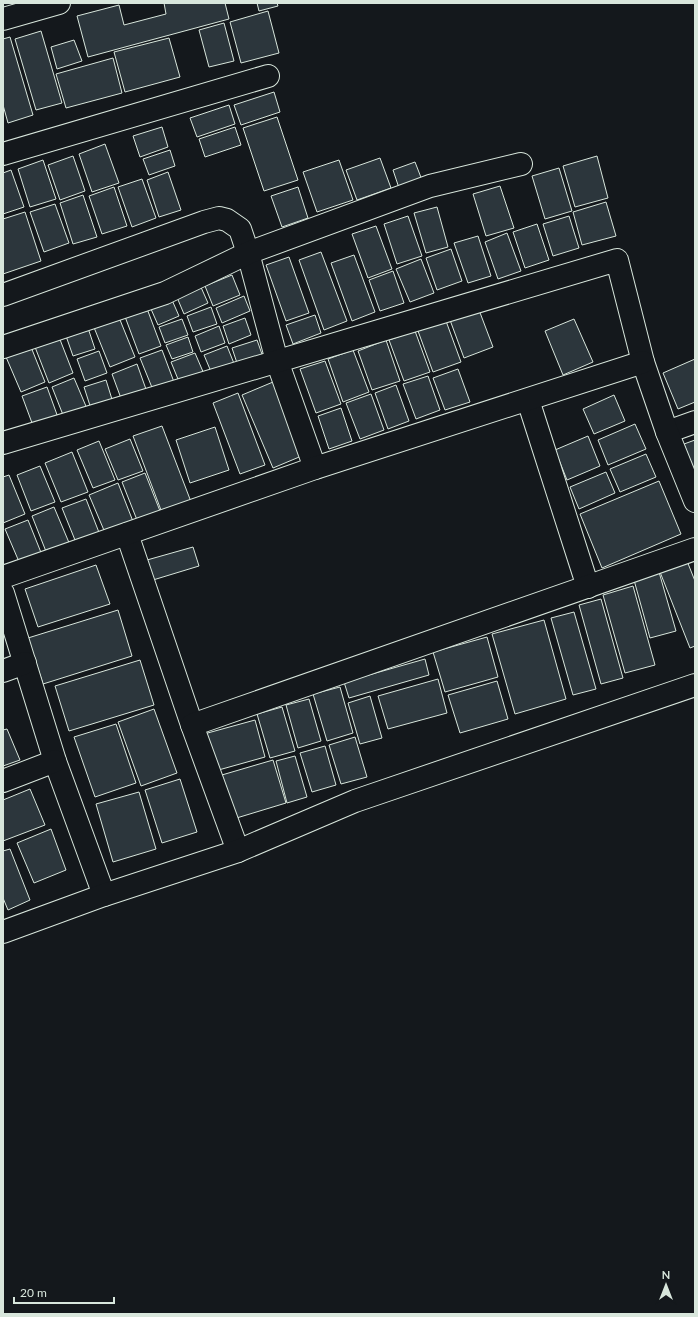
<svg xmlns="http://www.w3.org/2000/svg" width="698" height="1317" font-family="Lato,sans-serif">
<rect width="100%" height="100%" fill="#14181c"/>
<g fill="#2c363c" stroke="#d8e6dc">
<path d="M164 3H225L229 19 88 57 77 16 119 5 124 25 166 14Z"/>
<path d="M257 3H277L278 6 259 11Z"/>
<path d="M268 11 279 53 241 63 230 22Z"/>
<path d="M224 23 234 61 209 67 199 30Z"/>
<path d="M41 31 62 103 36 110 15 39Z"/>
<path d="M10 37 33 115 8 123 3 105V39Z"/>
<path d="M169 38 180 77 125 92 114 52Z"/>
<path d="M74 40 82 61 57 69 51 47Z"/>
<path d="M113 58 122 93 66 108 56 74Z"/>
<path d="M274 92 280 112 241 125 234 105Z"/>
<path d="M229 105 235 124 197 137 190 118Z"/>
<path d="M277 117 298 180 264 191 243 128Z"/>
<path d="M162 127 168 147 140 157 133 136Z"/>
<path d="M235 127 241 145 205 157 199 139Z"/>
<path d="M105 144 119 183 92 192 79 154Z"/>
<path d="M170 150 175 166 149 175 143 159Z"/>
<path d="M73 156 85 191 60 200 48 165Z"/>
<path d="M597 156 608 198 575 207 563 166Z"/>
<path d="M380 158 391 188 357 200 346 170Z"/>
<path d="M43 160 56 199 30 207 18 169Z"/>
<path d="M339 160 353 200 317 212 303 172Z"/>
<path d="M415 162 422 180 399 188 393 170Z"/>
<path d="M559 168 572 211 545 219 532 176Z"/>
<path d="M11 170 24 207 3 214V173Z"/>
<path d="M168 172 181 210 159 217 147 180Z"/>
<path d="M142 179 156 218 132 227 118 187Z"/>
<path d="M500 186 514 228 486 236 473 194Z"/>
<path d="M114 187 127 226 102 234 89 196Z"/>
<path d="M298 187 308 218 282 227 271 196Z"/>
<path d="M83 195 97 237 73 244 60 203Z"/>
<path d="M606 202 616 236 582 245 573 212Z"/>
<path d="M55 204 69 243 44 252 30 212Z"/>
<path d="M437 207 448 247 426 253 414 213Z"/>
<path d="M25 212 41 261 3 274V219Z"/>
<path d="M408 216 422 256 397 264 384 224Z"/>
<path d="M569 216 579 248 553 256 543 224Z"/>
<path d="M537 224 549 260 525 268 513 232Z"/>
<path d="M376 226 392 269 368 278 352 234Z"/>
<path d="M507 233 521 271 498 279 485 242Z"/>
<path d="M478 236 491 276 468 283 454 243Z"/>
<path d="M451 249 462 281 437 290 426 258Z"/>
<path d="M321 252 347 321 324 330 299 260Z"/>
<path d="M354 255 375 312 352 321 331 263Z"/>
<path d="M289 257 309 313 286 321 266 265Z"/>
<path d="M421 259 434 293 410 302 396 269Z"/>
<path d="M393 271 404 303 380 311 369 280Z"/>
<path d="M232 275 240 295 213 306 205 286Z"/>
<path d="M200 285 208 303 184 314 176 295Z"/>
<path d="M244 296 250 311 222 323 216 308Z"/>
<path d="M172 300 179 316 158 325 151 309Z"/>
<path d="M146 306 161 346 139 354 124 314Z"/>
<path d="M211 307 217 324 193 332 187 316Z"/>
<path d="M116 310 135 357 110 367 91 320Z"/>
<path d="M479 310 493 347 464 358 450 320Z"/>
<path d="M315 315 321 333 293 344 286 325Z"/>
<path d="M245 318 251 335 229 344 223 326Z"/>
<path d="M182 319 188 335 165 343 159 327Z"/>
<path d="M574 319 593 362 563 375 545 331Z"/>
<path d="M446 321 461 362 433 372 418 331Z"/>
<path d="M219 326 225 343 201 352 195 336Z"/>
<path d="M88 328 95 349 73 356 66 336Z"/>
<path d="M415 331 430 372 404 381 389 340Z"/>
<path d="M59 337 73 373 49 383 35 347Z"/>
<path d="M188 337 193 352 172 359 166 345Z"/>
<path d="M257 340 263 357 238 366 232 348Z"/>
<path d="M386 340 400 381 372 390 358 351Z"/>
<path d="M227 346 235 366 212 374 204 355Z"/>
<path d="M31 347 45 382 21 392 6 357Z"/>
<path d="M162 350 174 382 153 390 140 358Z"/>
<path d="M353 350 369 392 343 402 328 359Z"/>
<path d="M99 351 107 373 85 381 77 359Z"/>
<path d="M195 353 204 374 180 384 171 362Z"/>
<path d="M695 359V402L678 409 663 373Z"/>
<path d="M325 361 341 404 316 413 300 369Z"/>
<path d="M137 364 147 392 122 401 112 374Z"/>
<path d="M458 369 470 402 445 410 433 378Z"/>
<path d="M428 376 440 410 416 419 403 384Z"/>
<path d="M74 378 88 411 65 420 52 387Z"/>
<path d="M106 380 115 409 93 415 84 387Z"/>
<path d="M273 382 304 455 273 468 242 395Z"/>
<path d="M396 385 409 421 388 429 375 393Z"/>
<path d="M47 387 60 423 35 431 22 396Z"/>
<path d="M238 393 265 465 240 474 213 403Z"/>
<path d="M371 394 384 430 360 439 346 403Z"/>
<path d="M614 395 625 421 594 434 583 409Z"/>
<path d="M341 408 352 441 329 449 318 416Z"/>
<path d="M635 424 646 449 608 465 598 440Z"/>
<path d="M162 426 193 507 164 518 133 436Z"/>
<path d="M215 427 229 470 190 483 176 440Z"/>
<path d="M588 436 600 466 567 480 555 450Z"/>
<path d="M130 439 143 471 118 480 105 449Z"/>
<path d="M695 440V474L684 444Z"/>
<path d="M99 441 115 480 93 488 77 450Z"/>
<path d="M72 452 88 492 61 502 45 463Z"/>
<path d="M646 454 656 477 620 492 610 469Z"/>
<path d="M40 466 55 502 31 511 17 475Z"/>
<path d="M606 472 615 493 579 509 570 487Z"/>
<path d="M145 473 162 516 139 525 122 482Z"/>
<path d="M9 475 25 514 3 523V477Z"/>
<path d="M659 481 681 534 602 568 580 514Z"/>
<path d="M118 483 134 524 106 535 89 495Z"/>
<path d="M86 499 100 535 77 545 62 508Z"/>
<path d="M54 507 70 545 47 554 32 516Z"/>
<path d="M28 520 42 555 20 564 5 529Z"/>
<path d="M193 547 199 566 153 580 147 560Z"/>
<path d="M687 561 695 581V646L690 648 660 572Z"/>
<path d="M96 565 110 604 38 627 25 589Z"/>
<path d="M659 572 676 631 650 638 634 580Z"/>
<path d="M633 586 655 665 625 673 603 595Z"/>
<path d="M601 599 623 678 601 684 579 605Z"/>
<path d="M118 610 132 656 43 684 28 638Z"/>
<path d="M574 612 596 689 573 695 551 618Z"/>
<path d="M544 620 566 699 515 714 492 634Z"/>
<path d="M487 637 498 677 445 692 433 652Z"/>
<path d="M425 659 429 675 349 698 344 682Z"/>
<path d="M140 660 154 705 69 731 55 686Z"/>
<path d="M438 679 447 713 388 729 378 696Z"/>
<path d="M497 681 508 719 460 733 448 695Z"/>
<path d="M340 687 353 733 327 741 313 694Z"/>
<path d="M370 696 382 738 360 744 348 703Z"/>
<path d="M309 699 321 741 298 748 286 705Z"/>
<path d="M282 707 295 751 270 758 257 714Z"/>
<path d="M154 709 177 773 141 786 118 722Z"/>
<path d="M255 720 265 757 215 771 204 734Z"/>
<path d="M116 724 136 783 95 797 74 737Z"/>
<path d="M7 729 20 760 3 766V730Z"/>
<path d="M355 737 367 777 341 784 329 745Z"/>
<path d="M325 746 336 785 312 792 300 753Z"/>
<path d="M295 756 307 797 287 803 276 761Z"/>
<path d="M273 760 286 803 230 820 215 777Z"/>
<path d="M180 779 197 832 162 843 145 790Z"/>
<path d="M30 789 45 825 3 841V800Z"/>
<path d="M139 792 156 849 113 862 96 804Z"/>
<path d="M51 829 66 870 34 883 17 843Z"/>
<path d="M10 849 30 900 8 910 3 898V851Z"/>
</g>
<g fill="none" stroke-linecap="round" stroke-linejoin="round">
<g stroke="#d8e6dc" stroke-width="24">
<g id="street">
<path d="M3 19 59 3"/>
<path d="M3 154 268 76"/>
<path d="M3 295 204 222 219 218 227 220 240 229 248 253 277 361 315 468"/>
<path d="M3 347 165 293 248 253 430 186 521 164"/>
<path d="M528 400 588 587"/>
<path d="M667 432 695 422"/>
<path d="M3 443 617 260 643 362 667 432 695 501"/>
<path d="M127 534 192 725"/>
<path d="M3 577 315 468 643 362"/>
<path d="M3 593 55 761 104 895"/>
<path d="M3 671 25 663"/>
<path d="M3 781 55 761"/>
<path d="M238 851 192 725 695 549"/>
<path d="M3 932 104 895 238 851 355 801 695 685"/>
</g>
</g>
<use href="#street" stroke="#14181c" stroke-width="22"/>
</g>
<rect width="698" height="1317" fill="none" stroke="#d8e6dc" stroke-width="8"/>
<g transform="translate(666 1285)" stroke="#14181c" stroke-width="3" paint-order="stroke">
<path d="M0-3L7 15L0 10L-7 15Z" fill="#d8e6dc"/>
<text y="-6" font-size="11" font-weight="bold" text-anchor="middle" fill="#d8e6dc">N</text>
</g>
<path d="M14 1297v6h100v-6" fill="none" stroke="#d8e6dc" stroke-width="2"/>
<text x="20" y="1297" font-size="12" fill="#d8e6dc" stroke="#14181c" stroke-width="3" paint-order="stroke">20 m</text>
</svg>
